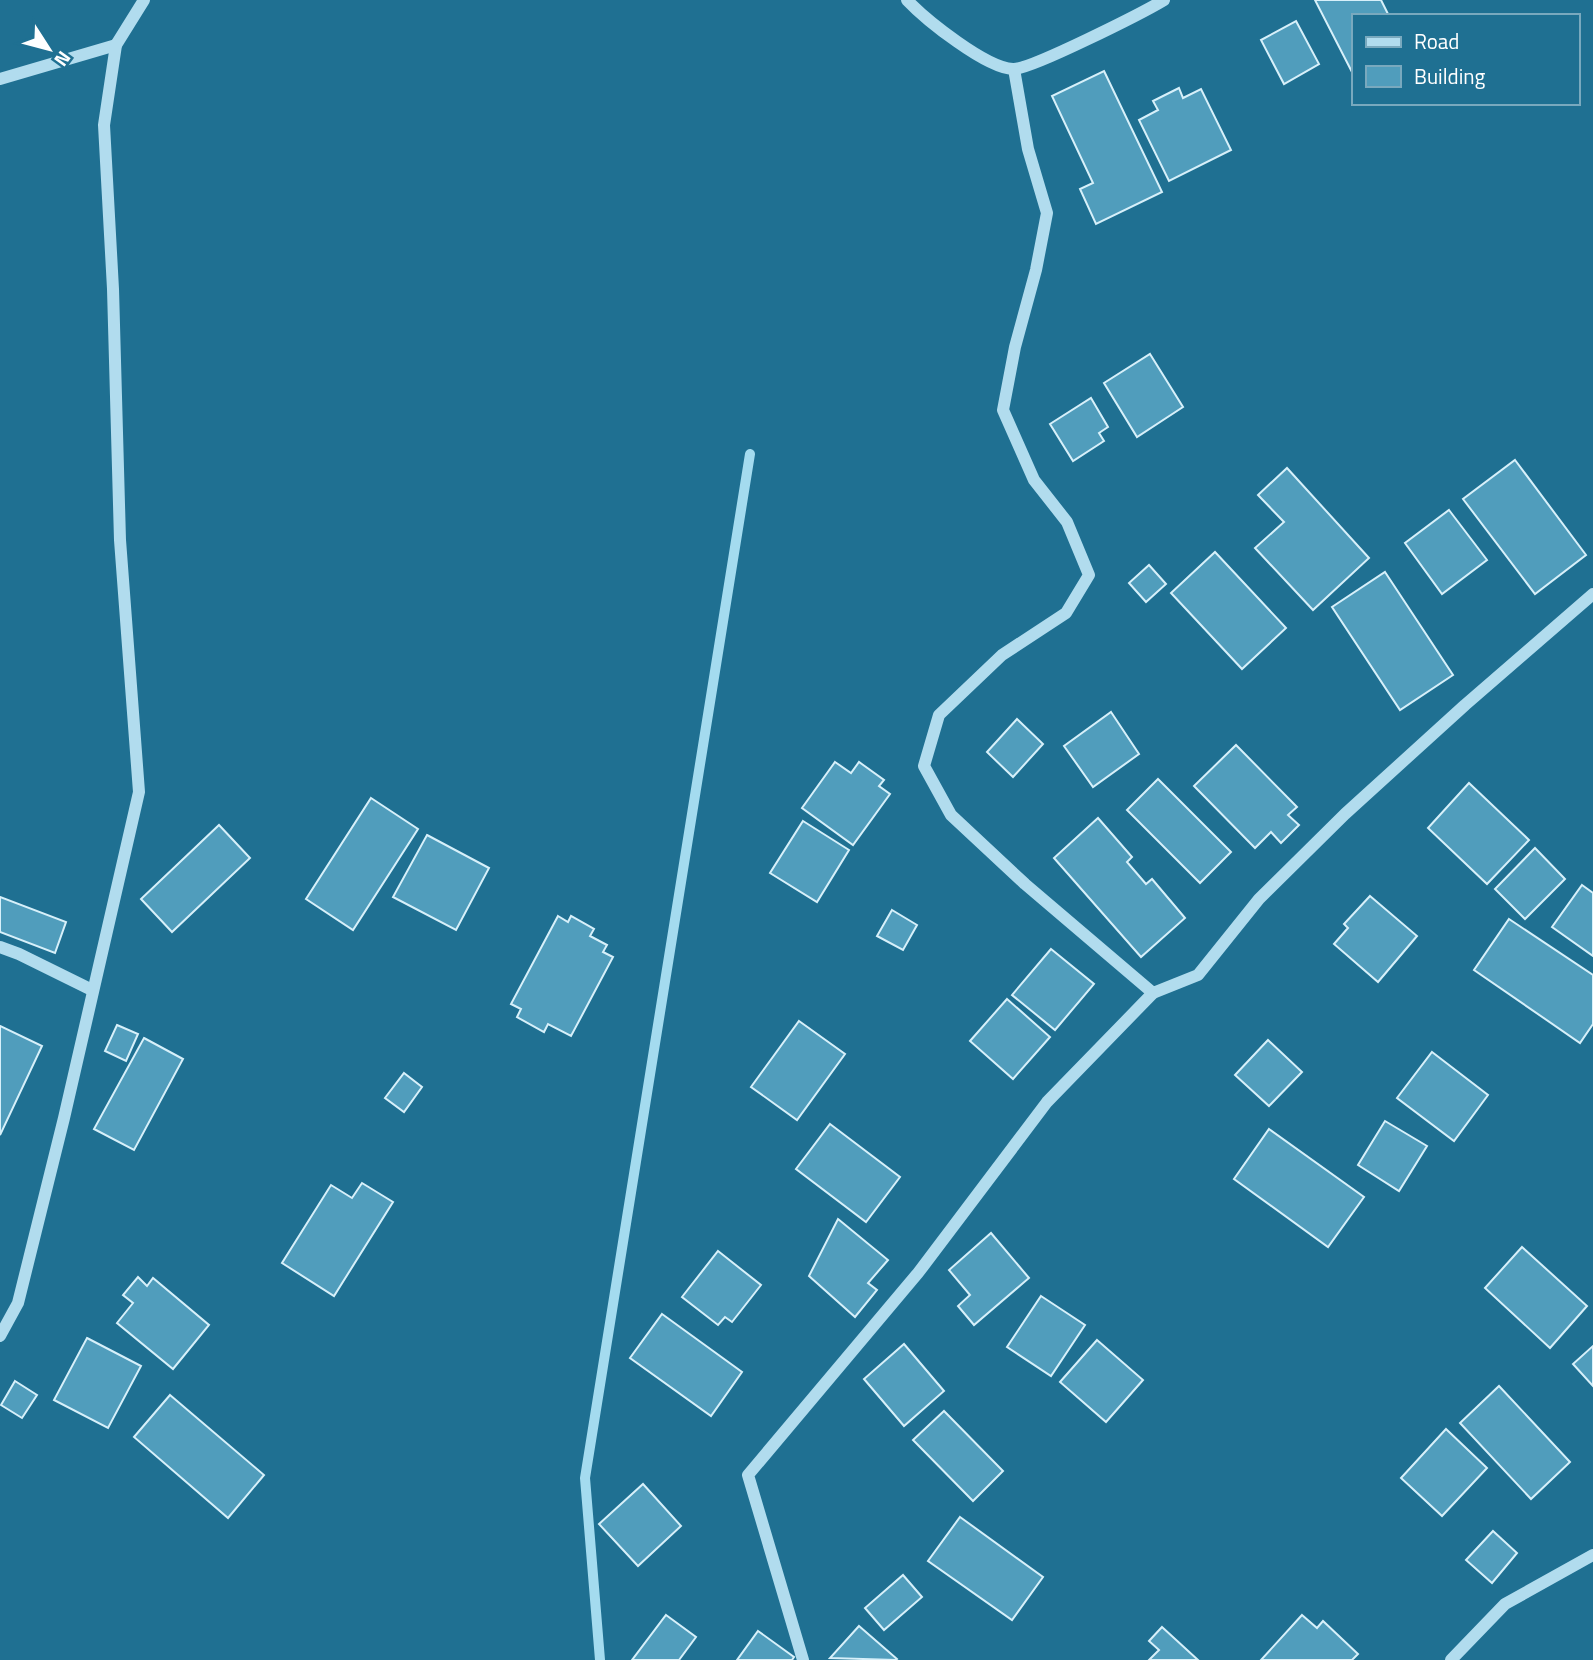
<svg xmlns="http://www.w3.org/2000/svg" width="1593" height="1660" font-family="'Titillium Web',sans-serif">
<rect width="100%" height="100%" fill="#1f7092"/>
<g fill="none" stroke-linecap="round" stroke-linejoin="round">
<path stroke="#a4dbef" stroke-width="10" d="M600 1660 585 1478 750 454"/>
</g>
<g fill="#509dbc" stroke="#d7f0fa" stroke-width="2">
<path d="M1315 0H1381L1389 16H1353V74Z"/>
<path d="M1296 21 1319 64 1284 84 1261 40Z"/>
<path d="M1104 71 1162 192 1096 224 1080 189 1093 183 1052 96Z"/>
<path d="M1179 88 1183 98 1201 89 1231 150 1169 181 1139 120 1158 110 1153 101Z"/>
<path d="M1150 354 1183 407 1137 437 1104 383Z"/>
<path d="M1091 398 1108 427 1099 433 1104 441 1073 461 1050 424Z"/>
<path d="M1515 460 1586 555 1535 594 1463 499Z"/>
<path d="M1287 468 1369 558 1313 610 1255 548 1284 522 1258 495Z"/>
<path d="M1449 510 1487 560 1442 594 1405 543Z"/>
<path d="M1215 552 1286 628 1242 669 1171 593Z"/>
<path d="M1149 565 1166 584 1146 602 1129 583Z"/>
<path d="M1385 572 1453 675 1400 710 1332 607Z"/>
<path d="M1111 712 1139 754 1093 787 1064 746Z"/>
<path d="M1017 719 1043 744 1013 777 987 752Z"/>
<path d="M1236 745 1297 807 1288 815 1299 825 1281 843 1271 832 1255 848 1194 786Z"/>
<path d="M835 762 851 773 859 762 884 780 879 786 890 794 853 845 802 808Z"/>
<path d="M1158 779 1231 852 1200 883 1127 810Z"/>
<path d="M1469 783 1529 840 1487 884 1428 828Z"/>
<path d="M371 798 418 829 353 930 306 899Z"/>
<path d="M1098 818 1132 857 1127 862 1146 884 1152 879 1185 918 1141 957 1054 858Z"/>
<path d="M803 821 849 850 817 902 770 873Z"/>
<path d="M219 825 250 858 172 932 141 899Z"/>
<path d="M427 835 489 868 456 930 393 897Z"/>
<path d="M1535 848 1565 879 1525 919 1495 889Z"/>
<path d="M1582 885 1593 893V956L1552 927Z"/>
<path d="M1370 896 1417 936 1378 982 1334 944 1348 928 1344 924Z"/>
<path d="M0 897 66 922 55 953 0 932Z"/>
<path d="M892 910 917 925 903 950 877 936Z"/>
<path d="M558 916 568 922 571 916 594 929 590 936 607 945 603 952 613 957 571 1036 548 1024 544 1032 517 1017 521 1009 511 1004Z"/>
<path d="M1509 919 1593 975V1024L1580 1043 1474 970Z"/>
<path d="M1051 949 1094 984 1055 1030 1012 995Z"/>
<path d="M1007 999 1050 1037 1013 1079 970 1041Z"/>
<path d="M799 1021 845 1054 797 1120 751 1087Z"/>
<path d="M117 1025 138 1034 126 1061 105 1051Z"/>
<path d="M0 1026 42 1046 0 1135Z"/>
<path d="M144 1038 183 1059 134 1150 94 1129Z"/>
<path d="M1268 1040 1302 1072 1269 1106 1235 1075Z"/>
<path d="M1432 1052 1488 1095 1454 1141 1397 1098Z"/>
<path d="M404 1073 422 1087 404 1112 385 1098Z"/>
<path d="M1385 1121 1427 1146 1399 1191 1358 1165Z"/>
<path d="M830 1124 900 1177 866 1222 796 1169Z"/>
<path d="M1269 1129 1364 1197 1328 1247 1234 1179Z"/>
<path d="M362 1183 393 1202 334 1296 282 1263 331 1185 352 1198Z"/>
<path d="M838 1219 888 1260 868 1283 877 1290 855 1317 809 1276Z"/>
<path d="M991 1233 1029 1278 974 1325 958 1306 970 1295 949 1270Z"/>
<path d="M1522 1247 1587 1306 1550 1348 1485 1288Z"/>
<path d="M718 1251 761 1285 732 1322 725 1317 718 1325 682 1297Z"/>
<path d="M138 1277 147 1286 153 1278 209 1325 173 1369 117 1323 133 1303 123 1295Z"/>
<path d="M1041 1296 1085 1325 1051 1376 1007 1347Z"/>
<path d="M662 1314 742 1372 711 1416 630 1358Z"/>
<path d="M87 1338 141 1366 108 1428 54 1400Z"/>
<path d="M1097 1340 1143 1380 1106 1422 1060 1382Z"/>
<path d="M904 1344 944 1391 904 1426 864 1379Z"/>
<path d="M1593 1346V1386L1573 1364Z"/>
<path d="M15 1381 37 1395 22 1418 1 1405Z"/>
<path d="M1499 1386 1570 1462 1531 1499 1460 1423Z"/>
<path d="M170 1395 264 1475 228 1518 134 1437Z"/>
<path d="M944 1411 1003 1471 973 1501 913 1440Z"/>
<path d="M1446 1429 1487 1468 1442 1516 1401 1478Z"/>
<path d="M643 1484 681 1526 638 1566 599 1524Z"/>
<path d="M960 1517 1043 1577 1012 1620 928 1561Z"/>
<path d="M1493 1531 1517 1553 1492 1583 1466 1560Z"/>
<path d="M903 1575 922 1597 884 1630 865 1608Z"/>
<path d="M666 1615 696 1637 679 1660H632Z"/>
<path d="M1302 1615 1317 1628 1323 1621 1358 1654 1352 1660H1261Z"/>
<path d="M859 1626 897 1659 896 1660 830 1658Z"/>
<path d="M1162 1627 1198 1660H1149L1159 1650 1149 1641Z"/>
<path d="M758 1631 794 1657 792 1660H737Z"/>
</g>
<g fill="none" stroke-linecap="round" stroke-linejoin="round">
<g stroke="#b1dcee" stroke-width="12">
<path d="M907 0C926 20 986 68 1013 69 1030 70 1144 12 1164 0"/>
<path d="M1014 69 1028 149 1047 213 1036 270 1015 347 1003 410 1034 480 1067 522 1089 575 1066 613 1002 655 939 715 924 766 951 815 1025 884 1153 993 1198 975 1259 899 1345 814 1465 705 1593 594"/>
<path d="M0 79 116 45"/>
<path d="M0 947 19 954 92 990"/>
<path d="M0 1336 18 1303 64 1118 139 792 120 540 113 289 104 125 116 45 144 0"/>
<path d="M803 1660 748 1475 918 1273 1047 1102 1153 993"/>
<path d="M1451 1660 1505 1604 1593 1555"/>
</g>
</g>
<rect x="1352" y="14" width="228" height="91" fill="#1f7092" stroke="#79a9be" stroke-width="2"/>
<rect x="1366" y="37" width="35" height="10" fill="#b1dcee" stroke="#79a9be" stroke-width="2"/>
<text x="1414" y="49" font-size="21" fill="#ffffff">Road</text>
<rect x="1366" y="66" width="35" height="21" fill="#509dbc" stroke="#79a9be" stroke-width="2"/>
<text x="1414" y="84" font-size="21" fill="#ffffff">Building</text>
<g transform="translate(49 49) rotate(126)" stroke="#1f7092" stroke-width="5" paint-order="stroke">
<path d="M0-5L12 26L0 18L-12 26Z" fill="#ffffff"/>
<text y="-10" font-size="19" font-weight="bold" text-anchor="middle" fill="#ffffff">N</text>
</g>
</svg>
